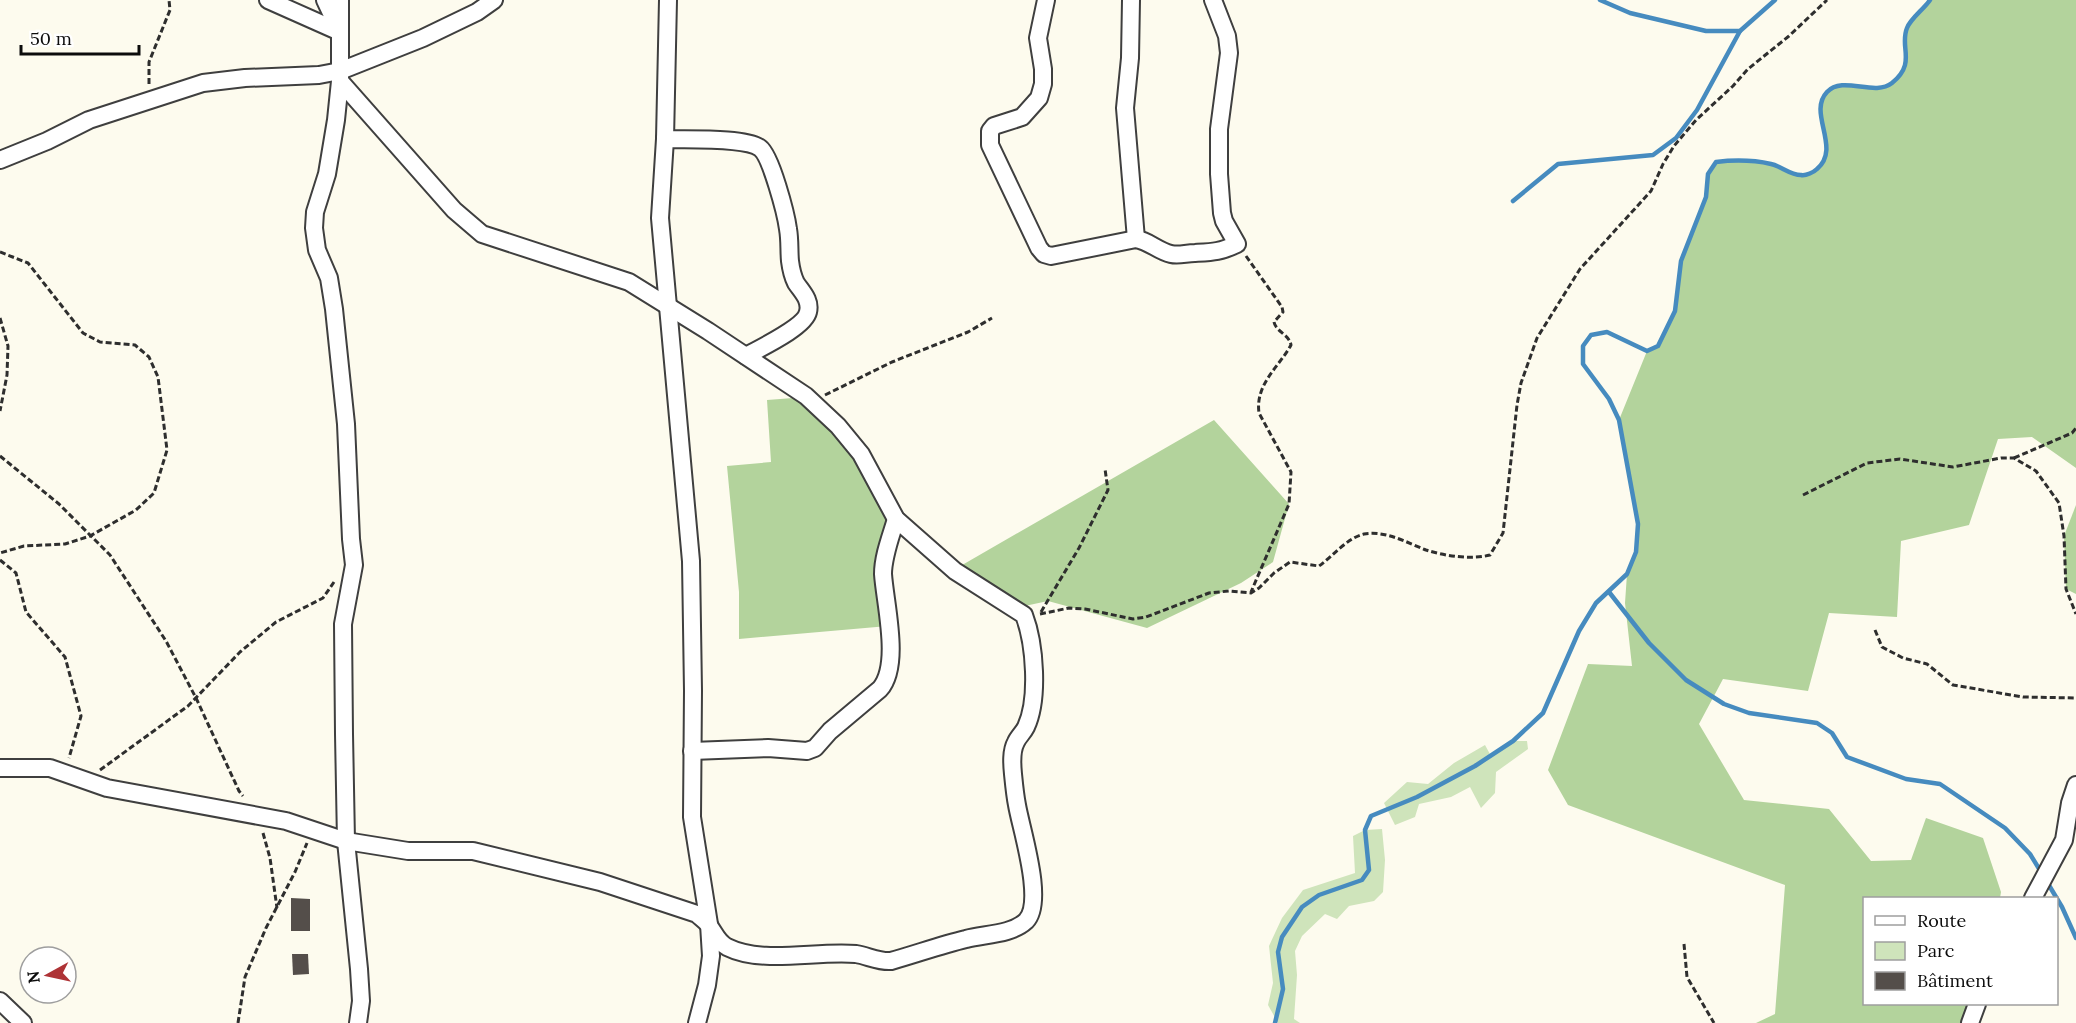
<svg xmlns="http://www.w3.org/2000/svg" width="2076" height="1023" font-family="Lora,serif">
<rect width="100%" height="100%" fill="#fdfbee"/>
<g fill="#cfe4bb">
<path d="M1513 741H1527L1528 749 1496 772 1495 793 1481 808 1470 787 1451 797 1419 804 1415 817 1395 825 1384 803 1407 782 1428 784 1454 763 1485 745 1491 756Z"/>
<path d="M1382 829 1385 860 1383 892 1374 901 1349 906 1337 919 1325 914 1302 936 1295 951 1297 975 1294 1019 1300 1023H1278L1268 1005 1273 983 1269 946 1282 918 1303 890 1355 873 1353 836 1365 830Z"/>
</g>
<g fill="#b3d39c">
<path d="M1930 0H2076V468L2032 437 1998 439 1969 525 1901 541 1897 617 1829 613 1808 691 1723 679 1699 724 1744 800 1829 809 1871 861 1911 860 1926 818 1983 838 2001 892 2000 898H1864V1004H1982L1974 1023H1756L1775 1014 1785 885 1568 805 1548 770 1588 664 1632 666 1625 603 1627 574 1636 552 1638 524 1619 420 1647 351 1658 346 1675 311 1681 261 1706 197 1708 174 1716 162C1733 160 1753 160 1771 164 1781 166 1790 175 1801 175 1805 175 1814 172 1817 169 1842 148 1807 113 1827 92 1843 75 1874 97 1892 83 1917 63 1899 47 1907 28 1911 18 1924 9 1930 0Z"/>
<path d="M806 397 858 453 892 511 888 626 739 639V592L727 466 771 462 767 400Z"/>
<path d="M1214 420 1289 504 1273 562 1241 583 1147 628 1048 601 1020 607 957 568Z"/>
<path d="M2076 505V594L2066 589 2064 536Z"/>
</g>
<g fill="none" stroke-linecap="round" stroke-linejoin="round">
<g stroke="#468bbf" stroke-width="4.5">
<path d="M1600 0 1630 13 1706 31H1740L1775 0"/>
<path d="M1513 201 1558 164 1653 155 1676 138 1697 110 1740 31"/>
<path d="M1609 592 1649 643 1686 680 1724 704 1749 713 1817 723 1832 733 1847 757 1906 779 1940 784 2005 828 2030 854 2041 872"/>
<path d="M2047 882 2062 907 2076 938"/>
<path d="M1275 1023 1283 989 1278 952 1282 937 1302 907 1319 895 1362 880 1369 870 1365 830 1371 816 1417 797 1475 766 1513 741 1543 713 1579 631 1596 603 1627 574 1636 552 1638 524 1619 420 1609 399 1583 364V346L1591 335 1607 332 1647 351 1658 346 1675 311 1681 261 1706 197 1708 174 1716 162C1733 160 1753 160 1771 164 1781 166 1790 175 1801 175 1806 176 1814 172 1817 169 1842 148 1807 113 1827 92 1843 75 1874 97 1892 83 1917 63 1899 47 1907 28 1911 18 1924 9 1930 0"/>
</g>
</g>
<g fill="#544e4a">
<path d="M291 898 310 899V931H291Z"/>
<path d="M292 954H308L309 974 293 975Z"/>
</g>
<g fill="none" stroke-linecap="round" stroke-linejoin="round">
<g stroke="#3f3f3f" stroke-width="20">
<g id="street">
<path d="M268 0 340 32"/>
<path d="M325 0 332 15 339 16"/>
<path d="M340 0V81L336 120 327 174 315 212 314 228 317 250 329 278 334 309 346 424 351 539 354 565 343 624 344 734 346 841 359 969 361 1001 358 1023"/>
<path d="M668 0 665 139 660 218 691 561 693 691 692 817 709 924 711 956 707 985 697 1023"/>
<path d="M1046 0 1038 38 1043 69V84L1039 98 1022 117 994 126 990 131V145L1039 248 1044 254 1051 256 1136 239C1149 241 1158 251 1171 254 1179 256 1186 253 1195 253 1213 252 1220 252 1237 244L1224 221 1222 213 1219 174V129L1229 53 1227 36 1213 0"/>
<path d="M1131 0 1130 58 1125 108 1136 239"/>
<path d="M665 139C686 140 745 137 760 148 771 156 786 214 788 229 790 240 789 251 790 261 791 269 793 277 796 283 802 292 811 300 808 312 805 327 760 348 746 356"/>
<path d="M0 160 47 141 89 120 203 83 245 78 319 75 340 71 423 38 477 12 494 0"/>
<path d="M692 751 768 748 807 751 815 748 830 731 880 689C901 665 885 604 883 574 883 556 891 536 896 519"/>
<path d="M0 768H50L107 788 286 821 346 841 408 851H473L600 882 697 914C700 917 704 920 707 923 715 932 716 941 727 947 763 965 817 950 856 954 868 956 879 962 891 961 916 954 941 945 966 939 984 934 1011 935 1026 921 1045 902 1021 829 1017 805 1015 795 1014 784 1013 774 1012 764 1011 751 1016 742 1018 737 1023 733 1026 727 1039 699 1035 644 1024 615L955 571 896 519 861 454 838 426 806 396 708 331 629 282 482 234 454 210 340 81"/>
<path d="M2033 898 2064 840 2070 803 2076 785"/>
<path d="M0 1001 23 1023"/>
<path d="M1970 1023 1977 1004"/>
</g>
</g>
<g stroke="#2e2e2e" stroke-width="3" stroke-dasharray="6 3" stroke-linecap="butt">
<path d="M149 84V62L170 10 169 0"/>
<path d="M0 252 28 263 83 333 100 342 135 345 149 357 158 377 167 450 154 493 136 510 90 536 65 544 24 546 0 553"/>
<path d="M1246 256 1282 307 1283 312 1274 322C1276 332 1289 334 1291 345 1279 367 1255 384 1259 413L1291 472 1289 504 1251 592"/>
<path d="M0 318 8 346 7 375 0 411"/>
<path d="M825 395 892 362 968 332 992 318"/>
<path d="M0 456 59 504 110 555 166 641 196 698 239 791 243 796"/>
<path d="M2014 458 2072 433 2076 428"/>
<path d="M1803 495 1867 463 1900 459 1953 467 2001 458H2014L2036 471 2059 503 2064 536 2066 589 2076 614"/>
<path d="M0 560 16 573 26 612 65 657 81 716 69 758"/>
<path d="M1041 612 1079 548 1108 490 1105 469"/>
<path d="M1040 614 1069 608 1085 609 1133 619 1146 617 1209 593 1229 591 1251 593 1259 588 1274 573 1290 562 1319 566C1333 556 1347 538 1364 534 1385 530 1408 543 1426 550 1445 556 1471 560 1490 555L1503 533 1517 405 1521 383 1537 338 1580 269 1651 191 1663 164 1674 146 1696 120 1733 86 1748 69 1789 36 1827 0"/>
<path d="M1875 630 1882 647 1903 658 1927 664 1953 685 2023 697 2076 698"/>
<path d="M100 770 188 706 240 652 276 622 323 598 334 582"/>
<path d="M263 833 270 858 277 908"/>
<path d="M1684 944 1687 977 1714 1023"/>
<path d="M238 1023 245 977 266 928 295 872 307 843"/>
</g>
<use href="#street" stroke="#fff" stroke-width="16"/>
</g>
<rect x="1863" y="897" width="195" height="108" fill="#ffffff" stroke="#9e9e9e" stroke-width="1.5"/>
<rect x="1875" y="916" width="30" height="9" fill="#ffffff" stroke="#9e9e9e" stroke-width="1.5"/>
<text x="1917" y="927" font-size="18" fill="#0c0c0c">Route</text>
<rect x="1875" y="942" width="30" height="18" fill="#cfe4bb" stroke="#9e9e9e" stroke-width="1.5"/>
<text x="1917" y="957" font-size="18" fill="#0c0c0c">Parc</text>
<rect x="1875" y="972" width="30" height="18" fill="#544e4a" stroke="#9e9e9e" stroke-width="1.5"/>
<text x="1917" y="987" font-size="18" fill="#0c0c0c">Bâtiment</text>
<g transform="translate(48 975) rotate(262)"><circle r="28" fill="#ffffff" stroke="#9e9e9e" stroke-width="1.5"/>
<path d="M0-4.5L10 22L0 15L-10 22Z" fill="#ae3336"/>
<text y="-9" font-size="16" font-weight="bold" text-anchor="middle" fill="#0c0c0c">N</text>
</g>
<path d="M21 45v9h118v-9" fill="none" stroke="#0c0c0c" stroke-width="3"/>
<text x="30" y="45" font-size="18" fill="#0c0c0c" stroke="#ffffff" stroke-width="4.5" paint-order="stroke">50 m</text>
</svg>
